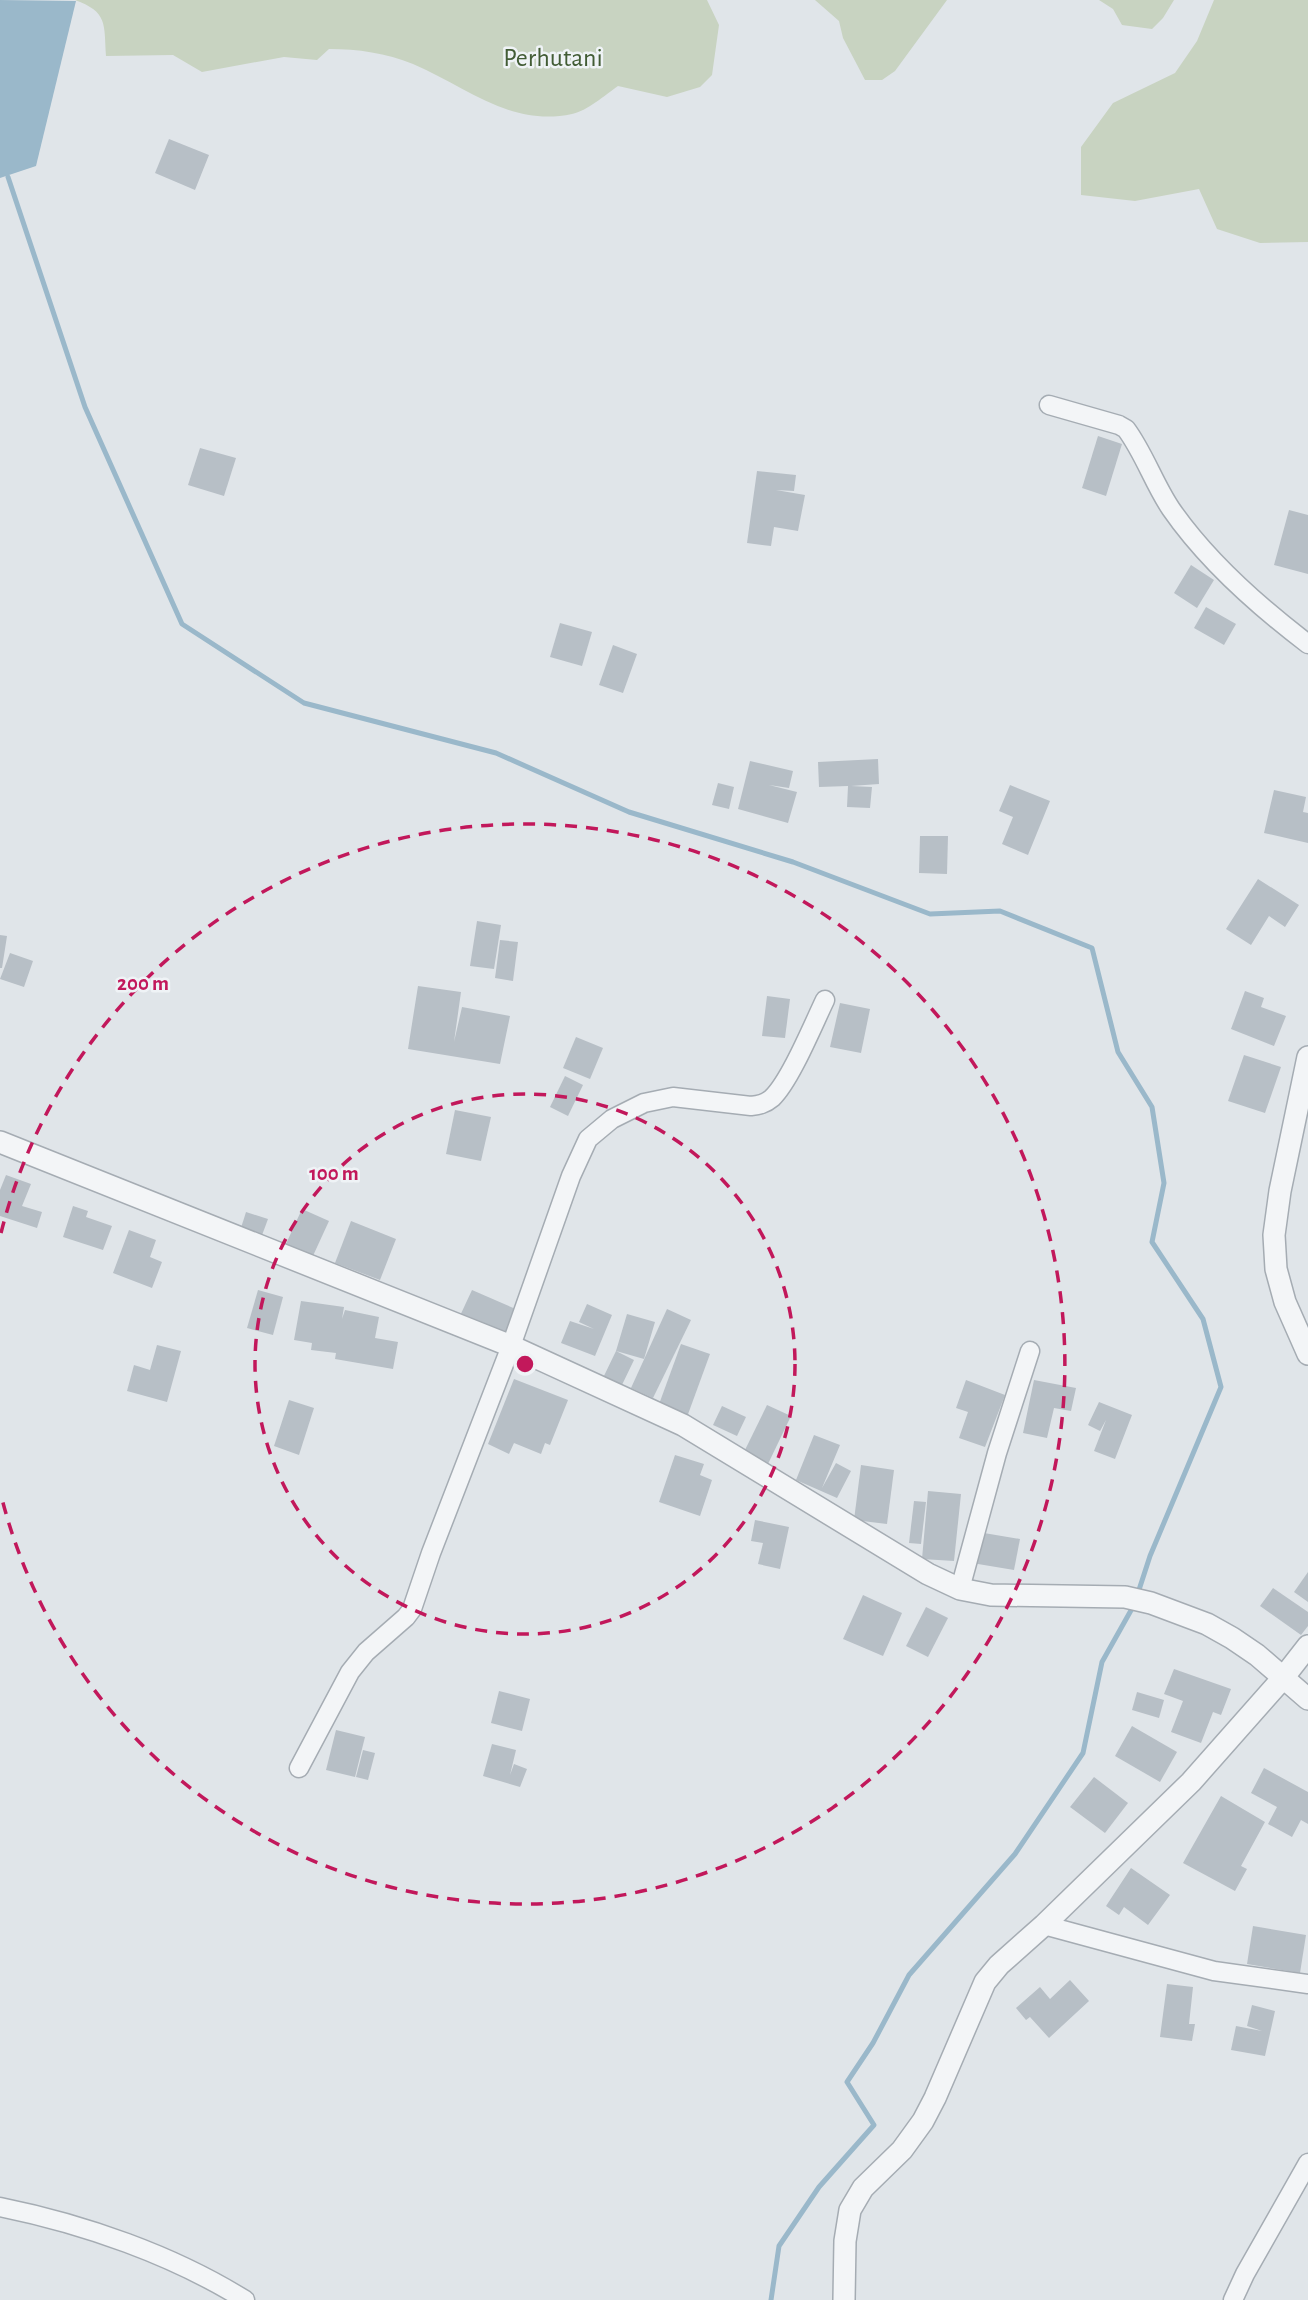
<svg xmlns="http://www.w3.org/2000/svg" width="1308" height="2300" font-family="'Alegreya Sans',sans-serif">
<rect width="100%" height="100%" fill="#e0e5e9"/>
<g fill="#c8d3c1">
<path d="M75 0H707L719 25 712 75 700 87 667 97 618 86C605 95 587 111 572 114 510 127 467 87 413 64 386 53 358 49 329 49L317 60 284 57 202 72 173 55 106 56C104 24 108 12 75 0Z"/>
<path d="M815 0H947L895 71 882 80H865L843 38 839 21Z"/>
<path d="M1099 0H1174L1163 18 1152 29 1122 25 1113 9Z"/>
<path d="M1214 0H1308V242L1260 243 1217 229 1199 189 1135 201 1081 195V147L1113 103 1175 73 1197 41Z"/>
</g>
<path fill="#9ab8ca" d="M0 0 76 1 36 166 0 178Z"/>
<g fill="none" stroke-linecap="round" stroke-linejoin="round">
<g stroke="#9ab8ca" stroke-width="5">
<path d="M8 177 85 407 182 624 304 703 496 753 629 812 793 862 930 914 1000 911 1092 948 1118 1052 1152 1107 1164 1183 1152 1242 1203 1319 1221 1387 1150 1556 1137 1596"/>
<path d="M771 2300 779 2246 819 2187 874 2125 847 2082 873 2043 909 1975 1015 1854 1083 1753 1102 1662 1134 1605"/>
</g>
</g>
<g fill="#b7bfc6">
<path d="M169 139 209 155 195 190 155 173Z"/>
<path d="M1098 436 1122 444 1106 496 1082 488Z"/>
<path d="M200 448 236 458 224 496 188 485Z"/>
<path d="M757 471 796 475 794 491 776 490 805 495 798 531 774 527 771 546 747 543Z"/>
<path d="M1289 510 1308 515V574L1274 565Z"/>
<path d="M1191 565 1214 580 1197 608 1174 593Z"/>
<path d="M1206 607 1236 624 1224 645 1194 628Z"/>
<path d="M560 623 592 632 582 666 550 657Z"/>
<path d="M613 645 637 654 623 693 599 685Z"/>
<path d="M878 759 879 784 851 786 872 787 870 808 847 807 848 786 819 787 818 762Z"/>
<path d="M750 761 793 771 789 788 769 785 797 792 788 823 738 809Z"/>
<path d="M718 783 734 787 729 809 712 805Z"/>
<path d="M1010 785 1050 801 1028 855 1002 844 1013 817 999 811Z"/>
<path d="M1274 790 1306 797 1303 812 1308 813V843L1264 833Z"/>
<path d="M920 836H948L947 874 919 873Z"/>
<path d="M1258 879 1299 905 1285 927 1269 916 1251 945 1226 929Z"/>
<path d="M477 921 501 925 494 969 470 966Z"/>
<path d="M0 935 7 936 2 968H0Z"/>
<path d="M500 940 518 942 513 981 495 978Z"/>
<path d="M10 953 33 961 24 987 0 979Z"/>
<path d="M418 986 461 992 454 1042 462 1007 510 1016 500 1064 408 1049Z"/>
<path d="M1245 991 1264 998 1261 1007 1286 1016 1274 1046 1231 1029Z"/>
<path d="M767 996 790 999 785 1038 762 1036Z"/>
<path d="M840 1003 870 1009 861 1053 830 1047Z"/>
<path d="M576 1037 603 1048 590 1079 563 1068Z"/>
<path d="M1244 1055 1281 1067 1265 1113 1228 1101Z"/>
<path d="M565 1076 583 1085 568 1116 550 1107Z"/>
<path d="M455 1110 491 1117 481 1161 446 1154Z"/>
<path d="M6 1175 31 1184 22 1206 42 1212 37 1228 0 1216V1190Z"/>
<path d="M73 1206 88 1211 86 1217 112 1226 103 1250 63 1237Z"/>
<path d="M302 1209 329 1221 312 1258 285 1246Z"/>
<path d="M246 1212 268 1219 261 1238 240 1231Z"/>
<path d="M351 1221 396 1239 380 1280 335 1263Z"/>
<path d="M129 1230 156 1240 150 1257 162 1262 152 1288 113 1273Z"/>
<path d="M258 1290 283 1297 273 1335 247 1328Z"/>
<path d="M472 1290 518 1310 504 1341 458 1320Z"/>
<path d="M301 1301 344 1307 342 1319 345 1310 379 1317 375 1338 398 1342 393 1369 335 1359 336 1353 311 1350 312 1343 294 1340Z"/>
<path d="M587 1304 612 1315 595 1356 561 1343 570 1321 594 1329 579 1322Z"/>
<path d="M667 1309 691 1320 653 1398 631 1388Z"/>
<path d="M627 1314 655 1322 644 1359 616 1351 634 1360 620 1389 602 1380 616 1351Z"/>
<path d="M681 1344 710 1354 687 1417 658 1407Z"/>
<path d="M157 1345 181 1351 167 1402 127 1391 134 1365 150 1370Z"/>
<path d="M514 1379 568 1400 550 1445 545 1443 541 1454 514 1443 509 1454 488 1444Z"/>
<path d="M966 1380 1005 1395 985 1447 959 1438 968 1412 956 1408Z"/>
<path d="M1034 1380 1076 1388 1071 1411 1054 1408 1047 1438 1023 1433Z"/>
<path d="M289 1400 314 1408 299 1455 274 1446Z"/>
<path d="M1099 1402 1132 1415 1115 1459 1094 1451 1106 1420 1100 1431 1088 1425Z"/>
<path d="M767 1405 791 1416 768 1464 744 1452Z"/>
<path d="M722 1406 746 1417 737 1436 713 1425Z"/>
<path d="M814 1435 840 1445 822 1488 836 1463 851 1471 837 1498 796 1480Z"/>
<path d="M675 1455 704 1464 700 1475 712 1480 700 1516 659 1502Z"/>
<path d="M861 1465 894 1470 887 1524 854 1520Z"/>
<path d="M928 1491 961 1494 954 1561 922 1559Z"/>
<path d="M914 1501 926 1502 921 1544 909 1543Z"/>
<path d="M755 1520 789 1527 780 1569 758 1564 763 1543 751 1541Z"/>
<path d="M978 1532 1020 1539 1014 1570 972 1563Z"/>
<path d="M1308 1572V1602L1294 1592Z"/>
<path d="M1273 1588 1308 1612V1626L1301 1635 1260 1606Z"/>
<path d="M863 1595 902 1613 883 1656 843 1639Z"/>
<path d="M926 1607 948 1618 928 1657 906 1646Z"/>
<path d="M1174 1669 1231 1689 1221 1715 1213 1712 1201 1743 1171 1732 1183 1701 1164 1694Z"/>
<path d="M499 1691 530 1699 522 1731 491 1723Z"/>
<path d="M1137 1692 1164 1700 1159 1718 1132 1710Z"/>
<path d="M1132 1726 1177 1752 1160 1782 1115 1756Z"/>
<path d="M336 1730 365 1737 355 1777 326 1770Z"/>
<path d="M492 1744 516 1750 510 1775 514 1764 527 1769 520 1787 483 1776Z"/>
<path d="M363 1750 375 1753 368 1780 356 1777Z"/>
<path d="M1264 1768 1308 1792V1824L1301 1820 1292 1837 1268 1824 1277 1807 1251 1793Z"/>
<path d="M1094 1777 1128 1803 1105 1833 1070 1807Z"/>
<path d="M1221 1796 1265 1822 1241 1866 1247 1869 1235 1891 1183 1863Z"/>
<path d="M1131 1868 1170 1895 1148 1925 1124 1907 1119 1915 1106 1906Z"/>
<path d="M1253 1926 1306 1935 1300 1973 1247 1964Z"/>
<path d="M1070 1980 1089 2001 1049 2038 1030 2017 1026 2020 1016 2008 1040 1987 1050 1999Z"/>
<path d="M1167 1984 1193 1987 1189 2024H1195L1192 2041 1160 2037Z"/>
<path d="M1252 2005 1275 2011 1265 2056 1231 2050 1236 2026 1262 2031 1247 2026Z"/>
</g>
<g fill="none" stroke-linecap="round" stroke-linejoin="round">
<g stroke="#a5acb3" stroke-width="21">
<g id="minor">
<path d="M1049 405 1119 425 1126 429C1144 453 1154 484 1171 509 1207 561 1258 606 1308 644"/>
<path d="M960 1589 997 1453 1030 1351"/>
<path d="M299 1768 350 1672 366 1652 406 1617 412 1609 431 1553 511 1346 571 1176 588 1139 612 1119 644 1103 673 1097 751 1106C759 1105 765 1104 772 1098 790 1081 813 1025 825 1000"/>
<path d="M1044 1925 1214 1971 1308 1984"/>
<path d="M0 2207C84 2224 173 2255 245 2300"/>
<path d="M1233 2300 1245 2274 1308 2163"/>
</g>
</g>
<g stroke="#a5acb3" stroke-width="24">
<g id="tertiary">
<path d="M1308 1057 1280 1191 1274 1235 1276 1269 1285 1302 1308 1354"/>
<path d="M0 1142 511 1346 683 1425 928 1574 960 1589 991 1595 1125 1597 1151 1603 1207 1624 1232 1638 1257 1655 1308 1699"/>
<path d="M844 2300 845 2241 850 2210 863 2188 902 2150 923 2121 935 2098 985 1982 999 1965 1044 1925 1191 1782 1283 1678 1308 1646"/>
</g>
</g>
<use href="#minor" stroke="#f3f5f7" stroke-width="18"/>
<use href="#tertiary" stroke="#f3f5f7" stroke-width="21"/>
</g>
<g fill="none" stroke="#c2185b" stroke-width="3.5" stroke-dasharray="12 9">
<circle cx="525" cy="1364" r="270"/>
<path d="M1 1233A540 540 0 1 1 1 1495"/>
</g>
<g text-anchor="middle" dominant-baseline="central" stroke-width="5" stroke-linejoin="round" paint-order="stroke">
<g font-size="26" fill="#425c35" stroke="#eff3f6">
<text x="553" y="58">Perhutani</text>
</g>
</g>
<circle cx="525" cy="1364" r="10" fill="#c2185b" stroke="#eff3f6" stroke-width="3.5"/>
<g font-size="21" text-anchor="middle" font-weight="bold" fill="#c2185b" stroke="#eff3f6" stroke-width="5" stroke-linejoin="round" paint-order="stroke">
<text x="143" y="990">200 m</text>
<text x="334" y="1180">100 m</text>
</g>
</svg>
